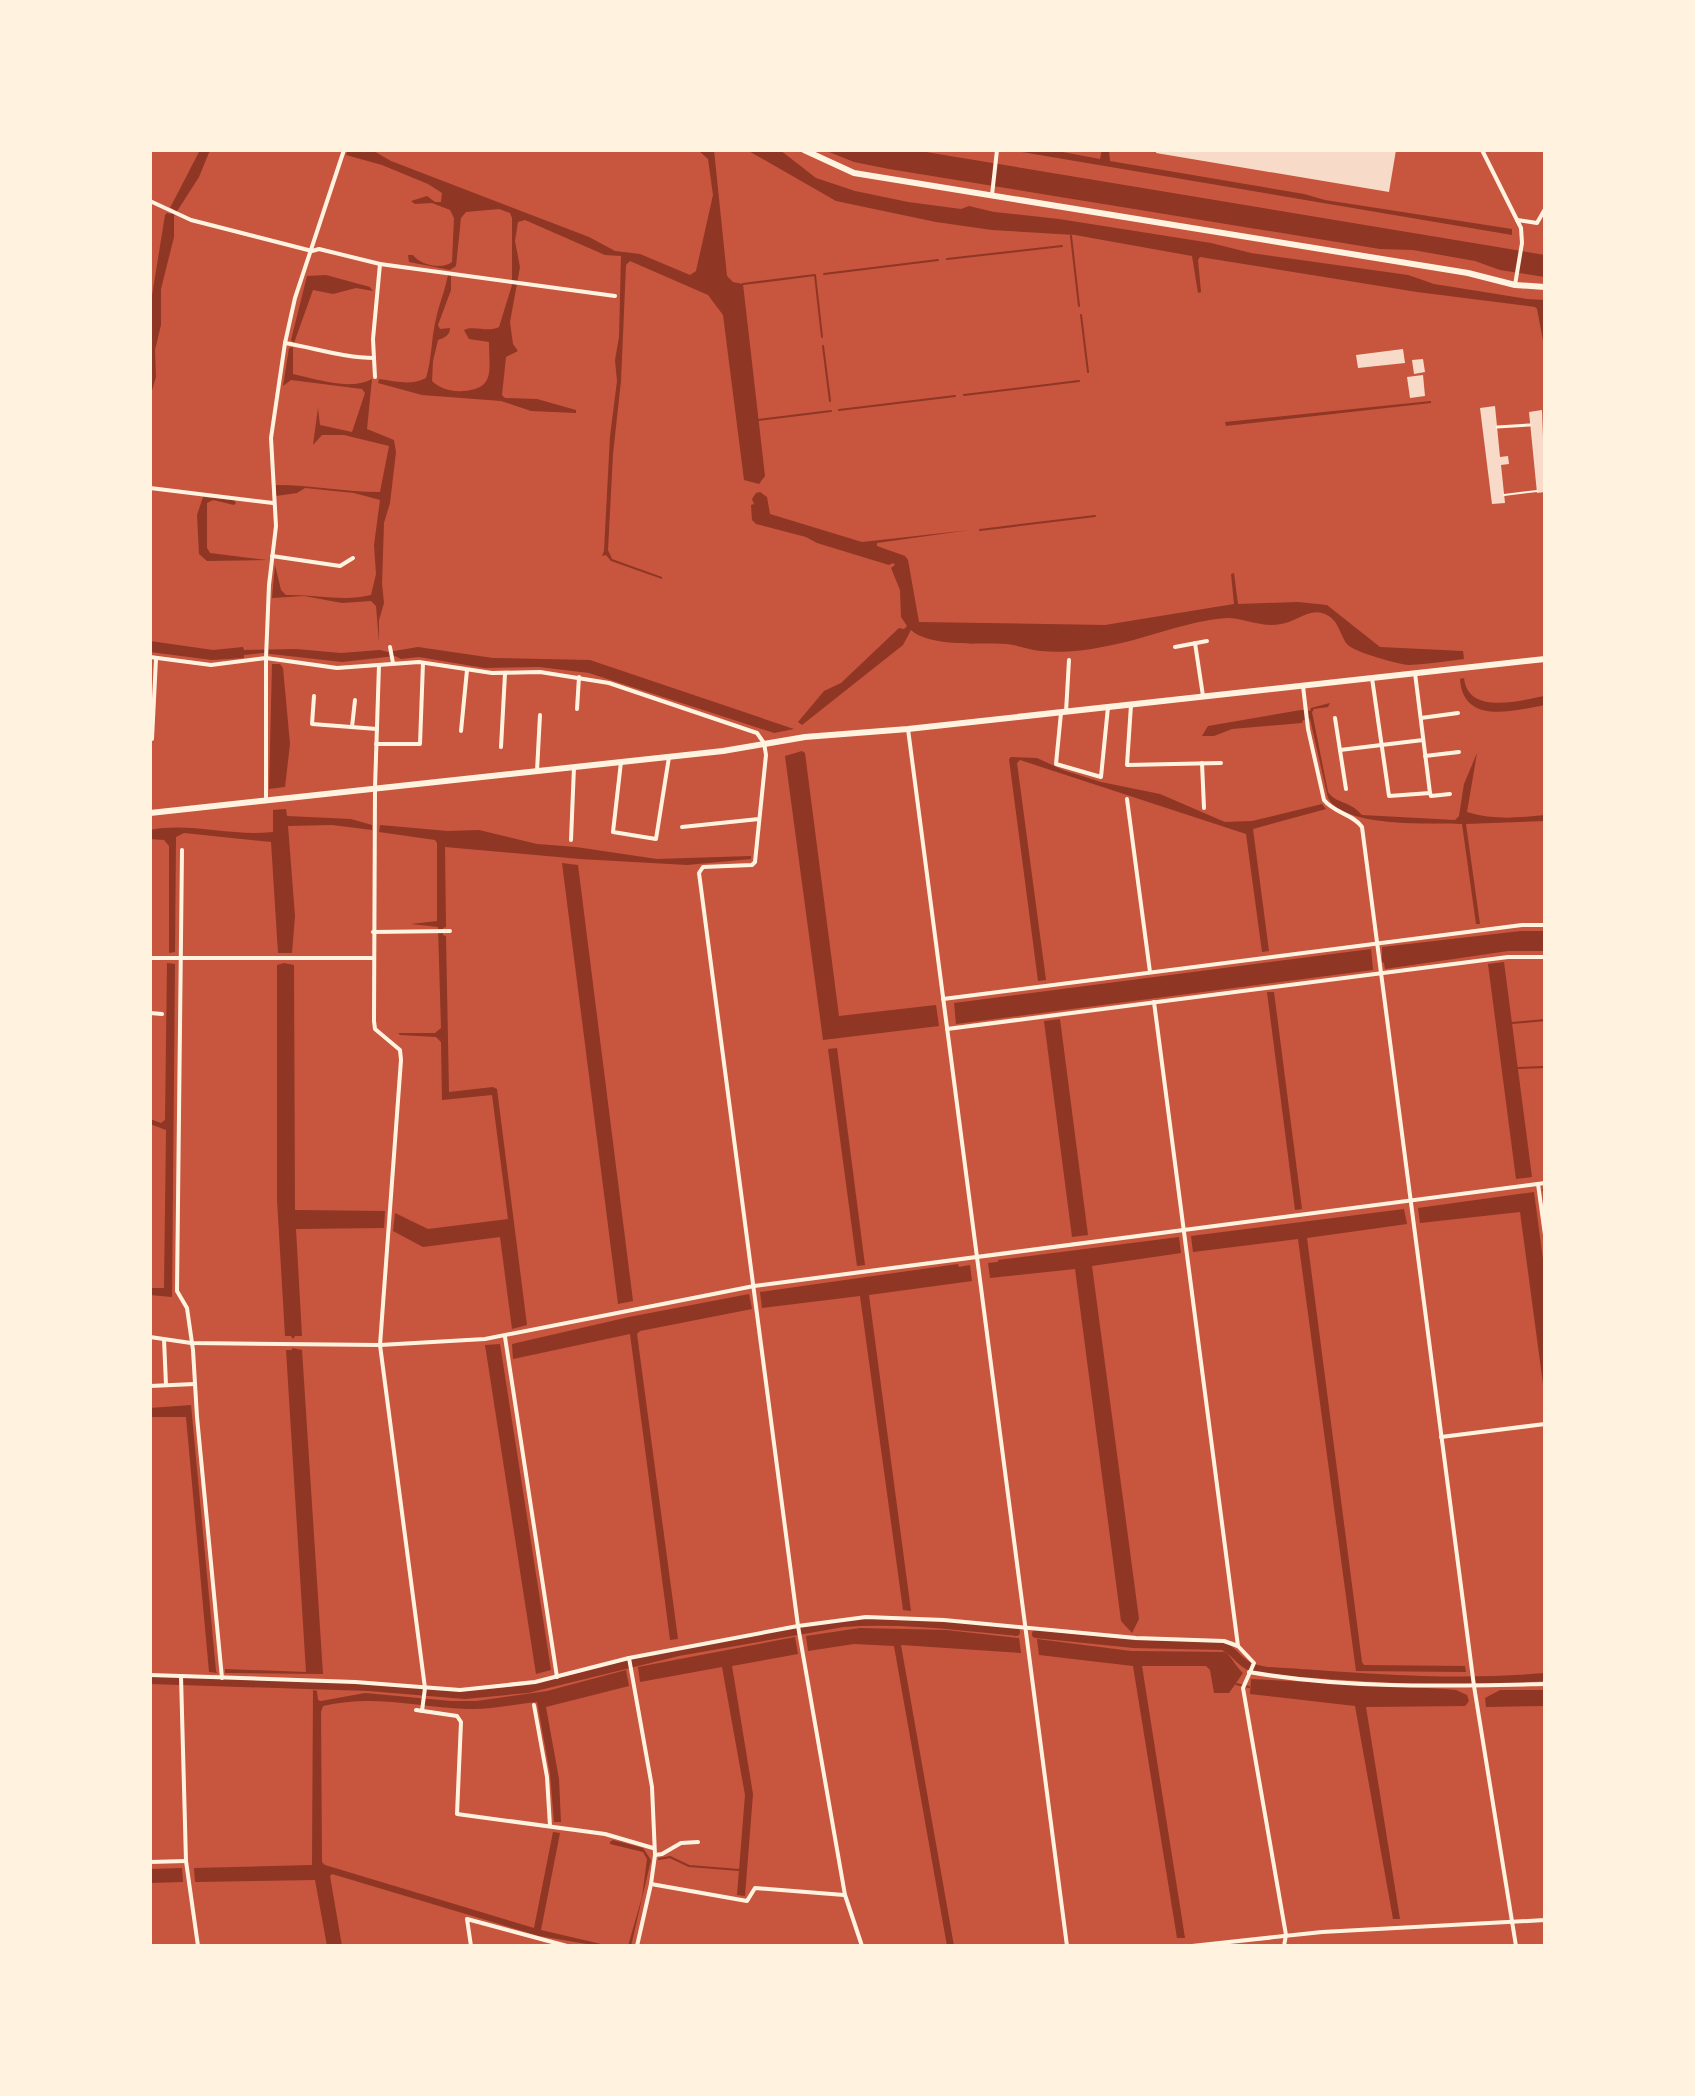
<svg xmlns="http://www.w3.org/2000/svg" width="1695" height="2096" font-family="Commissioner,sans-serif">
<rect width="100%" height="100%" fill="#c8553d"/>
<g fill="#8f3625">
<path d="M200 150H210L199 177 174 216V237L161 289V325L155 350 156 377 150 397V308L165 215 167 213 171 214 173 209 170 208Z"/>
<path d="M348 150H372L391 161 589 237 615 251 640 254 690 275 696 271 713 195 708 159 698 150H714L727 276 733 282 743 284 765 476 759 484 744 480 723 315 708 295 630 261 626 265 621 381 613 454 608 550 612 559 662 577V579L611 561 606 555 602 556 604 551 610 436 617 381 615 360 619 337 621 256 605 255 525 220 518 222 515 241 520 267 510 322 513 344 518 351 506 357 502 395 505 398 537 399 576 410V413L531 411 501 401 422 395 378 383 379 379C395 381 411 386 426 378 432 359 431 339 436 319 439 304 445 291 448 275H451V290L438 325 440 329 450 328C450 336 443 338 438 340L433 361 432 381C440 389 452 392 463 391 496 389 489 369 489 342L469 339 464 330C475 325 487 333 499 327L512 285V218L510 213 499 209 466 212 461 218 456 266 450 270 409 262 408 255H413C420 265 442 270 452 262L454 218 450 210 432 203 415 204 411 201 427 196 435 202H441L442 193 428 184 382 165 346 155Z"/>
<path d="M747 150H780L816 178 855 191 908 202 961 209 969 206 994 212 1059 219 1211 243 1251 253 1408 275 1434 284 1527 299 1545 300V351L1537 309 1535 307 1417 292 1200 257 1198 260 1201 292 1198 293 1192 256 1075 235 992 230 936 222 836 201Z"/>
<path d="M824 150H914L1545 255V277L1500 270 1475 261 1413 250 1380 249 889 169 854 162Z"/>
<path d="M1010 150H1052L1100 159 1102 150H1109L1110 161 1304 194 1325 200 1512 229V235Z"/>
<path d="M326 275 370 287 373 291 356 288 333 294 313 290 294 343 291 340 307 276Z"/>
<path d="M293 347V374C316 379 350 391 372 379L367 429 394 440 396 452 390 503 384 523 382 584 384 603 379 620V642L376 606 371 601 342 603 304 596 272 598 275 565 281 590 286 595C314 594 344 602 371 595L376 574 374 545 380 500 354 493 305 488 297 493 276 496V485C311 485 345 492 380 492L389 446 344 435H322L313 445 318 408 320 425 352 432 365 393 362 389 291 380 283 386 289 348Z"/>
<path d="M1431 401V403L1226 426 1225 422Z"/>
<path d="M760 492 767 497 770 514 862 542 970 530 877 543V546L905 556 908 560 919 622 1105 625 1234 604 1231 574 1234 573 1238 604 1298 602 1327 605 1380 647 1463 651 1464 659C1446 661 1428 664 1409 665 1401 665 1353 652 1347 644 1340 635 1339 621 1327 615 1311 606 1297 622 1281 624 1262 628 1244 618 1227 618 1184 621 1145 640 1102 647 1084 651 1060 653 1041 651 1029 650 1018 645 1006 644 981 643 929 647 911 630L903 645 802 725 798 722 824 691 841 683 899 628 904 629 907 626 901 617 900 590 891 568 895 565 893 563 889 565 817 543 806 537 756 524 752 520 751 505 754 504 752 499 756 493Z"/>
<path d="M203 497 234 500 236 503 234 505 213 500 207 503V548L210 553 267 560 207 561 199 554 197 515Z"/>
<path d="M150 641 213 650 243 647 244 650 296 649 341 653 380 650 388 652 418 647 493 658 590 660 794 729 774 733 589 673 539 667 484 668 419 657 401 659 395 656 342 662 262 653 244 655V658L212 660 150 652Z"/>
<path d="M272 664H280L283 668 290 744 285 787 269 789Z"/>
<path d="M1464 678C1468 716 1521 700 1545 696V705C1512 711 1463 725 1460 679Z"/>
<path d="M1330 703 1328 707 1314 709 1312 712 1328 792C1336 804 1349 800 1362 815L1455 820 1459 816 1464 784 1477 753 1467 812C1493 820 1518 818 1545 815V821L1466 824 1480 924H1476L1462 824C1431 823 1344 828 1328 798L1310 719 1303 720 1302 723 1232 729 1214 736H1202L1208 726 1301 710 1310 711 1311 708Z"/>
<path d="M802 751 805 753 839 1016 936 1005 939 1026 823 1040 785 756Z"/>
<path d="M1011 757 1037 758 1063 770 1101 782 1160 794 1225 822 1252 821 1322 804 1326 809 1253 829 1269 951 1262 952 1246 834 1020 760 1017 763 1046 980 1038 981 1009 759Z"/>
<path d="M286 809 287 816 351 819 372 825V830L332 825 288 826 295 916 292 953H278L271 842 184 833 176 837 175 952 169 953V846L164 840 150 839V830C191 822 231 837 273 832V810Z"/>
<path d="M380 825 448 831 479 830 537 844 576 847 657 859 751 856V859L687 865 580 859 445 847 446 927 443 928V935L446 936 449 1092 493 1087 497 1089 527 1325 512 1329 500 1237 423 1247 393 1231 395 1213 428 1229 508 1219 492 1095 442 1100 441 1042 436 1037 400 1035 398 1033H435L441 1028 438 927 411 924 437 921V843L435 840 379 832Z"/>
<path d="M562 863 578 865 633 1301 618 1304Z"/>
<path d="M1521 931H1545V951H1508L1385 969 1384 963 1382 962V947Z"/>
<path d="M1371 949 1373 970 956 1024 954 1003Z"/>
<path d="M1504 962 1532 1177 1516 1179 1488 964Z"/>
<path d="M167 963 175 964 172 1297 150 1295V1288H164L166 1130 150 1124V1119L161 1123 165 1120Z"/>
<path d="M284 963 294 965 295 1210 385 1211 384 1228 296 1229 302 1336H295L293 1339 291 1336H285L277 1200V965Z"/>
<path d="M1267 992H1274L1302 1209 1295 1210Z"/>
<path d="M1060 1019 1088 1235 1072 1237 1044 1021Z"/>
<path d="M837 1048 865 1265 857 1266 828 1049Z"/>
<path d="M1534 1192 1545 1274V1399L1520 1212 1420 1223 1418 1208Z"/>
<path d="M1404 1209 1407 1224 1307 1238 1362 1662 1364 1665 1465 1666 1466 1672 1356 1671 1298 1239 1193 1252 1191 1236Z"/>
<path d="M1179 1237 1181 1253 1092 1266 1139 1619 1132 1633 1121 1621 1075 1269 990 1278 988 1263 998 1262V1260Z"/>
<path d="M958 1264 959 1267 970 1265 972 1281 869 1295 911 1611 903 1610 860 1296 762 1308 760 1292Z"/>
<path d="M749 1294 752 1309 640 1331 637 1334 678 1639 670 1640 630 1334 513 1359 512 1344 629 1317Z"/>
<path d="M500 1344 551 1670 536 1674 485 1345Z"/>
<path d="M292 1348 302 1350 323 1674 225 1673V1669L306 1672 286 1350H292Z"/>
<path d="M191 1405 216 1671 217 1673 209 1672 186 1417H150V1408Z"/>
<path d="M860 1628 946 1630 1019 1638 1021 1653 901 1645 954 1946H947L894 1646 854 1644 808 1651 806 1636Z"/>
<path d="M795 1637 798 1654 732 1666 753 1794 745 1896 737 1895 745 1795 722 1667 640 1682 638 1667Z"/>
<path d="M1037 1639 1131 1651 1225 1652C1233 1658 1235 1666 1243 1673L1229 1693H1214L1210 1670 1206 1666H1142L1185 1938H1177L1133 1666 1039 1655Z"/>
<path d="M626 1670 629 1686 546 1707 559 1779 561 1822H554L550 1774 537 1702C514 1704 490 1710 467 1709 418 1707 372 1694 323 1706L321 1712 322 1862 325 1865 534 1928 553 1832 560 1833 541 1930 601 1944 599 1946 539 1936 332 1874 330 1876 342 1946H327L315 1880 195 1882 194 1868 312 1865 313 1690 317 1691 318 1700 321 1701 365 1693 451 1701H476L547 1691Z"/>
<path d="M1251 1679 1445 1689 1456 1690 1467 1695 1469 1701 1465 1706 1366 1707 1400 1919H1393L1355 1706 1250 1694Z"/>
<path d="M1500 1690H1545V1706L1486 1707 1485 1698Z"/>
<path d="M613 1840 643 1848 651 1860 631 1946H628L642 1897 647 1859 643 1852 610 1844V1842Z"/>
<path d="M182 1868 183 1882 150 1883V1869Z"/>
</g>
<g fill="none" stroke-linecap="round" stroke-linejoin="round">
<g stroke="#8f3625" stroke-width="2">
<path d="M1071 236 1079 306"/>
<path d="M947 259 1062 246"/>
<path d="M824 274 938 260"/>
<path d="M743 284 815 275 822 337"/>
<path d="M1081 315 1088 372"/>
<path d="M823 346 830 401"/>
<path d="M964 395 1079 381"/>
<path d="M839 410 955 396"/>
<path d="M758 420 831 411"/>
<path d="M980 530 1095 516"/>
<path d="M1512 1023 1545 1020"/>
<path d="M1518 1068 1545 1067"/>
<path d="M1543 1190H1545"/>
<path d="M1236 1684 1249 1687"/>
<path d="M659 1859 670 1857 689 1866 739 1870"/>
</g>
<g stroke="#8f3625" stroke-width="8">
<path d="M1036 1634 1134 1644 1223 1646C1234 1651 1237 1659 1247 1665 1260 1673 1285 1671 1301 1673 1381 1679 1465 1684 1545 1677"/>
<path d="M150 1680 369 1687 465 1695 527 1689 678 1652 843 1623C901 1619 959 1626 1016 1632"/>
</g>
</g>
<g fill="#f7dbc8">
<path d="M1157 150H1396L1389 192 1156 153Z"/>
<path d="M1403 349 1405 363 1358 368 1356 355Z"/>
<path d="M1423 359 1425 372 1414 374 1412 360Z"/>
<path d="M1423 375 1425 396 1410 398 1407 377Z"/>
<path d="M1495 406 1500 457 1508 456 1509 464 1501 465 1505 503 1492 504 1480 408Z"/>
<path d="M1542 410 1545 492 1537 493 1529 412Z"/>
</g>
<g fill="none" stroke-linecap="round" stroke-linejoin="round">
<path stroke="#fff3e0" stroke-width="2" d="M1504 495 1537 491"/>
<path stroke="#fff3e0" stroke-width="3" d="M1497 427 1530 425"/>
<g stroke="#fff3e0" stroke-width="4">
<path d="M1482 150 1521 228 1522 243 1515 285"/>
<path d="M992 195 997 150"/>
<path d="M150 201 191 220 312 251 319 249 380 264 615 296"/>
<path d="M1517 220 1537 223 1545 209"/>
<path d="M285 343C315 348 345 358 374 358"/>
<path d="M375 377 373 339 380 264"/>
<path d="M150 488 273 503"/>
<path d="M272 556 340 566 353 558"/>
<path d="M1195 643 1203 696"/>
<path d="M390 647 393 663"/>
<path d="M1175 647 1207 641"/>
<path d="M150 657 211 665 266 658 337 668 419 662 492 673 540 672 609 683 757 733 764 743 766 755 755 862 752 865 703 867 699 873 798 1626 845 1895 862 1946"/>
<path d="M379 665 375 788 374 1021 375 1029 400 1050 401 1060 380 1345 425 1688 422 1711"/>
<path d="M1372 678 1389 796 1430 793 1415 673"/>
<path d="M1303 686 1308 729 1324 800C1334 813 1353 814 1362 827L1474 1686 1516 1946"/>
<path d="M314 696 312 724 377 729"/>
<path d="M1131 705 1127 765 1221 763"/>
<path d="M577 709 579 677"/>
<path d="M1066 712 1069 660"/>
<path d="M1061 713 1056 764 1101 777 1108 707"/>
<path d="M1335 718 1346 789"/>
<path d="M1421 718 1458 713"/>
<path d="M352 727 355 700"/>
<path d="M461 731 467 670"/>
<path d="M150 739H152L156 659"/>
<path d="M376 744H420L423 663"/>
<path d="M501 747 505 674"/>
<path d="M1340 750 1423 740"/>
<path d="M1425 756 1459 752"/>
<path d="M621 762 613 832 656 839 669 757"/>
<path d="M1202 763 1204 808"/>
<path d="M537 771 540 715"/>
<path d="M1430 793 1431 796 1450 794"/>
<path d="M266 799V658L269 585 276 526 271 438 285 343 295 298 344 150"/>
<path d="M1127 799 1150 972"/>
<path d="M682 827 759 819"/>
<path d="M571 840 574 767"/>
<path d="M182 850 177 1291 187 1308 193 1350 197 1417 222 1678"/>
<path d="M373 932 450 931"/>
<path d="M150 958H374"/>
<path d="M943 999 1522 925H1545"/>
<path d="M1154 1002 1238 1646"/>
<path d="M150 1013 162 1014"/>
<path d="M947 1029 1508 957H1545"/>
<path d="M1538 1184 1545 1235"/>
<path d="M150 1337 191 1343 380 1345 485 1339 754 1286 1545 1183"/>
<path d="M505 1337 557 1677"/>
<path d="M164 1339 166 1385"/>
<path d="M150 1386 195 1384"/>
<path d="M1441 1437 1545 1424"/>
<path d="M629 1658 652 1787 655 1855 651 1884 637 1946"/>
<path d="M1249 1672C1346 1689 1447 1686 1545 1684"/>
<path d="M150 1675 355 1682 460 1690 535 1682 629 1658 798 1626 866 1617 944 1620 1136 1638 1224 1641 1238 1646 1254 1663 1243 1688 1286 1935 1284 1946"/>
<path d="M181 1676 186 1861 198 1946"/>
<path d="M534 1705 547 1777 550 1826"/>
<path d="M416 1710 457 1716 461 1722 457 1814 605 1834 653 1848"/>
<path d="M655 1855 662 1854 681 1843 698 1842"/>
<path d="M150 1862 186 1861"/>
<path d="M651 1884 747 1901 755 1888 844 1895"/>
<path d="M471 1946 467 1919 567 1946"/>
</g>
<g stroke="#fff3e0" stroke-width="4">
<path d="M908 729 1067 1946"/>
<path d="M1192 1946 1322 1932 1545 1920"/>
</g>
<g stroke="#fff3e0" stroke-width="6">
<path d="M804 150 854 173 1468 273 1515 285 1545 287"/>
<path d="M150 813 723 751 805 737 908 729 1545 659"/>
</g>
</g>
<rect width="1695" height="2096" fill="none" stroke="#fff3e0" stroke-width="304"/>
</svg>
